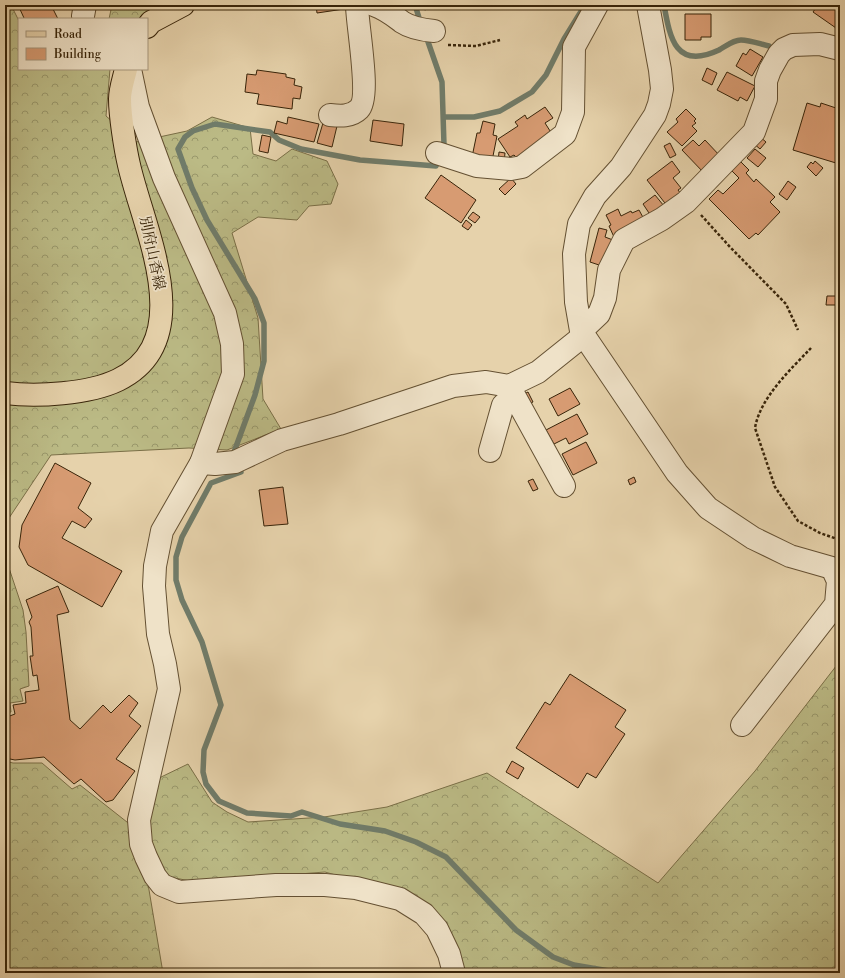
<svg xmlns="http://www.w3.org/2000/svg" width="845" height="978" font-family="'Libre Bodoni','Noto Serif JP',serif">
<defs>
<pattern id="forest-crowns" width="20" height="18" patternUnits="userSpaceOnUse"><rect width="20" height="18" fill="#bbba85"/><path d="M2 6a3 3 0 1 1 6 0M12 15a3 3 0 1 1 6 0" fill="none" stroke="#99976b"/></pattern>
</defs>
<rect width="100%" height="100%" fill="#e6d2ab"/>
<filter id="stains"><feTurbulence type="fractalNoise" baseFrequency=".005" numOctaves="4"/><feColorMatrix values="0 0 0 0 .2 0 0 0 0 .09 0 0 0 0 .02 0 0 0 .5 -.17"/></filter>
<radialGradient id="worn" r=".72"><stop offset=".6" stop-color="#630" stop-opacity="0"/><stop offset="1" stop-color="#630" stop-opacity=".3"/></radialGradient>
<g fill="url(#forest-crowns)" stroke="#7a6f47">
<path d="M5 5H11L19 21V69H110L106 116 136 142 187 131 212 117 250 128 253 154 276 161 292 149 327 161 338 184 331 204 309 206 297 220 258 217 232 233 258 318 263 399 281 429 227 450 189 448 51 455 5 524Z"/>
<path d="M112 5H153L138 19H109Z"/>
<path d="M5 542 8 565 23 610 26 632 29 686 20 689 23 701 10 703 11 712 5 713Z"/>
<path d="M840 661V973H460L416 898 325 872 195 882 165 876 152 847 149 814 157 779 188 764 212 802 227 812 248 822 324 817 387 807 487 773 658 883 755 771Z"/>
<path d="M5 761 13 763H42L72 789 80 785 132 826 147 878 163 973H5Z"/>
</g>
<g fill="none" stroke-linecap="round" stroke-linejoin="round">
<g stroke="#707c6a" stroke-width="5.5">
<path d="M415 5 421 24"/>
<path d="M664 5C670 39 676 70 719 50 726 46 733 40 741 40 750 40 760 44 769 46"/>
<path d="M426 36 442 82 444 145 442 150"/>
<path d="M444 117H474L500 111 532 92 546 75 564 39 585 5"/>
<path d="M236 457 234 452 255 395 264 361V323L255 299 207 220 192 188 178 149 185 137 193 131 215 124 270 132 279 140 301 149 360 160 436 166 439 158"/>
<path d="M239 465 241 472 211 483 182 537 176 557V580L182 600 202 642 221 705 204 750 203 772 206 784 219 801 247 813 291 816 302 812 340 824 385 831 416 842 446 857 516 930 553 957 574 965 621 973"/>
</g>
</g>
<g fill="#d79b72" stroke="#382409">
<path d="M18 5H45L47 9 52 7 58 19H22L24 18Z"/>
<path d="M316 5H344V9L317 13Z"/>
<path d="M680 5H704L680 7Z"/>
<path d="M818 5H840V25L839 24 836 28 813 12Z"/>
<path d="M685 14H711V37H701V40H685Z"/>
<path d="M750 49 763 57 752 76 736 66 743 53 746 55Z"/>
<path d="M707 68 717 73 712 85 702 80Z"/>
<path d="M257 70 286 74V77L295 79 294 85 302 87 300 99 293 98 292 109 257 104 259 94 245 92 247 74 256 75Z"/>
<path d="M727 72 755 86 747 101 740 97 738 101 717 90Z"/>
<path d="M807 103 820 107 821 103 839 109 838 114H840V150L836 163 793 150Z"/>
<path d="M545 107 553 118 545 123 552 134 517 158 514 155 510 157 498 139 518 126 515 122 525 115 527 119Z"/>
<path d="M686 109 696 119 694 121 696 123 692 126 697 131 682 146 667 132 678 122 676 119Z"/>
<path d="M288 117 319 124 314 142 274 133 277 121 287 124Z"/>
<path d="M373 120 404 124 402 146 370 141Z"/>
<path d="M483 121 495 124 493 135 497 136 492 161 472 157 477 133H480Z"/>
<path d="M323 123 337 126 332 147 317 143Z"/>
<path d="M262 135 271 137 268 153 259 151Z"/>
<path d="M759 136 766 142 760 149 753 143Z"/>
<path d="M693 140 699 146 705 140 721 157 704 173 682 150Z"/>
<path d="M670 143 676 155 670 158 664 146Z"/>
<path d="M755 149 766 158 758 167 747 158Z"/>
<path d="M499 152 505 153 504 163 498 162Z"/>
<path d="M739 160 749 170 746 173 754 182 756 179 775 197 770 202 780 212 758 235 756 233 749 239 709 199 718 190 723 194 739 178 730 169Z"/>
<path d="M672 161 680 172 673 178 681 188 678 190 681 194 668 207 647 180Z"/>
<path d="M815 161 823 168 816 176 807 167 811 162 813 164Z"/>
<path d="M441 175 476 200 461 223 425 198Z"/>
<path d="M511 178 516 184 505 195 499 189Z"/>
<path d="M788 181 796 187 787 200 779 194Z"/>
<path d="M655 195 664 206 651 216 643 204Z"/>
<path d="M618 209 621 216 631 211 632 213 639 210 645 221 614 237 609 226 611 225 606 215Z"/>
<path d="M473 212 480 217 475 223 468 218Z"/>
<path d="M466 220 472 225 468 230 462 226Z"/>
<path d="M599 228 607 230 605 237 613 240 602 266 590 262Z"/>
<path d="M827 296H838V305H826Z"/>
<path d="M570 388 580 404 558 416 549 399Z"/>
<path d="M528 392 533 402 526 405 522 395Z"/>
<path d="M577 414 588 434 569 444 566 438 554 444 546 430Z"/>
<path d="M586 442 597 463 573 475 562 454Z"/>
<path d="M55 463 91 483 78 508 92 519 85 528 72 521 62 538 122 571 102 607 28 565 19 547 22 525Z"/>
<path d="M634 477 636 482 630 485 628 480Z"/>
<path d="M533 479 538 489 533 491 528 481Z"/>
<path d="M283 487 288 524 264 526 259 490Z"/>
<path d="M58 586 69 612 57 615 70 720 80 729 103 705 111 713 129 695 138 703 129 716 141 726 116 759 135 771 113 800 106 802 81 779 74 784 44 757 15 760 5 758V731L9 729 7 717 15 714 13 705 26 703 25 692 39 690 37 675 33 676 30 656H33L31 627 29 622 32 617 26 600Z"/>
<path d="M570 674 626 710 615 727 625 734 596 778 587 773 578 788 516 748 545 702 550 705Z"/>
<path d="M512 761 524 768 518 779 506 772Z"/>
</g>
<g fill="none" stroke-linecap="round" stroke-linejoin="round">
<g stroke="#645032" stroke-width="24">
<g id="minor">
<path d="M374 5C386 9 393 15 402 22 411 28 423 30 434 31"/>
<path d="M648 5 660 70 662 89 659 104 655 115 621 167 595 196 579 224 574 254 576 302 581 331 677 473 708 508 753 538 790 556 832 568 838 581 836 604 742 725"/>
<path d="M83 16 85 5"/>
<path d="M130 69 138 107 164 178 225 313 232 344 233 374 201 463 162 531 155 566 154 586 158 634 165 664 169 689 139 820 141 844 146 857 155 876 162 885 179 892 276 885H325L356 888 400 899 424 914 437 929 449 954 454 973"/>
<path d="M330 115C340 116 351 117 359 109 371 97 357 25 357 5"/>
<path d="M437 153 477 166 511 169 522 167 565 134 573 112 574 47 597 5"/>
<path d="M581 331 599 314 605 298 609 270 624 240 662 219 686 202 754 132 766 99V81L770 70 779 54 784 49 793 45 820 44 840 49"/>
<path d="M509 386 564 486"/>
<path d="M490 451 503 405 514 396"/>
<path d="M201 463 215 464 235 462 282 440 339 424 453 386 486 382 509 386 538 372 583 336"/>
</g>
</g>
<g stroke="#382409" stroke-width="24">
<g id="major">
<path d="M147 27 151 22 183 5"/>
<path d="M5 393C37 397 89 394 118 380 200 340 143 228 129 165 125 148 120 115 120 99 120 89 124 78 126 69"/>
</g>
</g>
<g stroke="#382409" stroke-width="2.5" stroke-dasharray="3 2" stroke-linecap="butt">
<path d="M424 5 426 10"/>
<path d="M448 45 476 46 500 40"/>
<path d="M701 215 730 247 786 304 798 330"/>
<path d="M811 348C790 370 760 398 755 428L775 487 798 521 820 533 840 540"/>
</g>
<use href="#minor" stroke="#efe2c8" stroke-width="22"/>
<use href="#major" stroke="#e6d2ab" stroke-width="22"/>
</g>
<g text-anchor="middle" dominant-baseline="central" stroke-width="3.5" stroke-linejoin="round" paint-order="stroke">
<g font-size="15" fill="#382409" stroke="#efe2c8">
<text transform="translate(152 253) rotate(78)">別府山香線</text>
</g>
</g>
<rect width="845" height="978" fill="none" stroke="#e6d2ab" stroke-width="20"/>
<rect x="6" y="6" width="833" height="966" fill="none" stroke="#382409" stroke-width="2"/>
<rect x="10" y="10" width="825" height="958" fill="none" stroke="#382409"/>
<rect x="18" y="18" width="130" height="52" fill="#efe2c8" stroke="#a6967c"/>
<rect x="26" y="31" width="20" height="6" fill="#e6d2ab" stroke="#a6967c"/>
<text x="54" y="38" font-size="12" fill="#382409">Road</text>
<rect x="26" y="48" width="20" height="12" fill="#d79b72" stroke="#a6967c"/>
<text x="54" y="58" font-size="12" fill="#382409">Building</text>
<rect width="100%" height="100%" filter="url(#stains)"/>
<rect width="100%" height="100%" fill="url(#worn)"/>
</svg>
